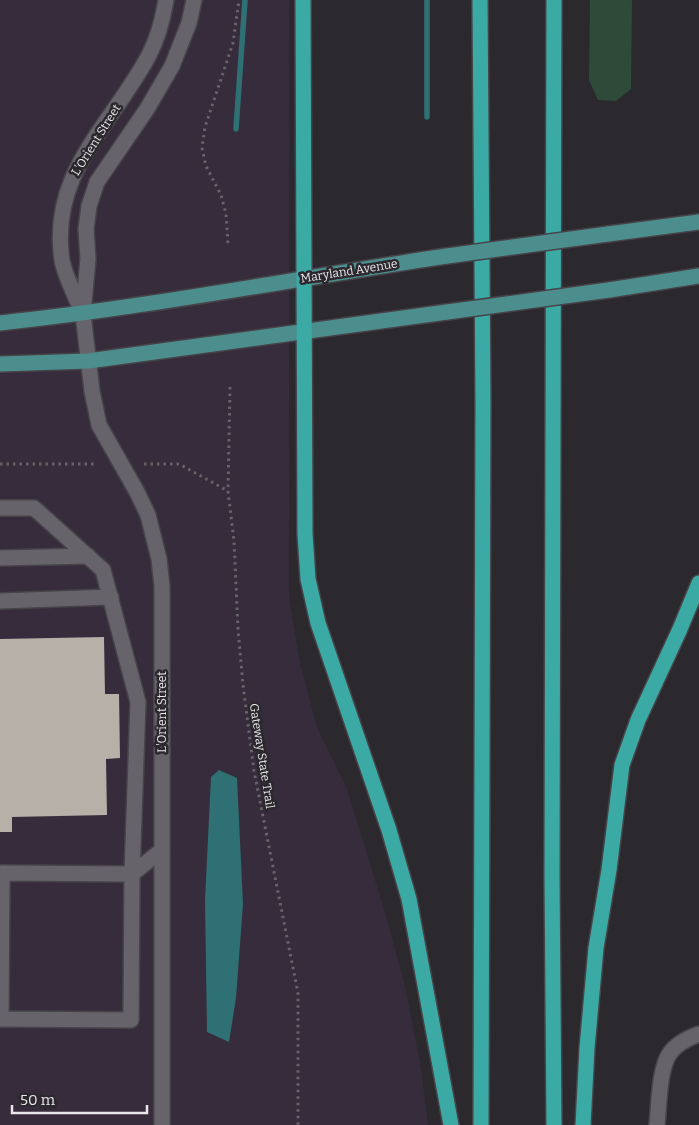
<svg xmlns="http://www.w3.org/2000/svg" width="699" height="1125" font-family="Bitter,serif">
<rect width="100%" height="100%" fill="#2b282e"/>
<path fill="#372c3b" d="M0 0H289V595L299 659 317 727 347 789 385 912 405 986 421 1068 428 1125H0Z"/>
<path fill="#2d4b38" d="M590 0H632L631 89 616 101 598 100 589 80Z"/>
<path fill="#2e7073" d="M219 770 237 778 243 904 236 998 229 1042 207 1032 205 900 211 777Z"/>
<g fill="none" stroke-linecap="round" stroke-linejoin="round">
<g stroke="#2e7073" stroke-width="5.5">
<path d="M427 117V0"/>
<path d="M236 129 245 0"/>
</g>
</g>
<path fill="#b6b0a9" d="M104 637 105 694H119L120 758 106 759 107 815 12 817V832H0V639Z"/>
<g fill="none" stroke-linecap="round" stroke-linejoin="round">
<g stroke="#464449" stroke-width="18">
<g id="minor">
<path d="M81 310C76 297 64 274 62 260 49 172 112 125 149 55 158 38 163 18 166 0"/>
<path d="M0 508H34L103 570 138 702 132 874 131 1020 1 1019 2 873 132 874 162 850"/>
<path d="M0 558 88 556"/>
<path d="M0 601 111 597"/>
<path d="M162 1125V586L159 559 148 515 137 492 99 425 92 391 83 314 88 259 86 229 89 206 97 182 147 109 172 66 189 23 194 0"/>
<path d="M657 1125C659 1106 659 1068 670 1053 677 1043 688 1038 699 1034"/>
</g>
</g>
<g stroke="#464449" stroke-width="18">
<g id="major">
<path d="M608 234 699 222"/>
<path d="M609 290 699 276"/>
<path d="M0 323C150 307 298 278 447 256"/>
<path d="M0 364 88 361 447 312"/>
</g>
</g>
<g stroke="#464449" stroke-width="18">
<g id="highway">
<path d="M303 0 305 534 308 579 318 623 389 830 409 899 451 1125"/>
<path d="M480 0 483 401 481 1125"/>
<path d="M554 0 552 875 554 1125"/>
<path d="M583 1125 587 1048 596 948 609 870 622 765 638 720 680 629 699 583"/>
</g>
</g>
<g stroke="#666369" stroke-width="3" stroke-dasharray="2.5 4" stroke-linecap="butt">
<path d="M228 243 226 214 221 195 206 166 202 148 205 127 233 43 239 0"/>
<path d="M230 387 228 491 234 541 238 629 243 685 254 771 298 993V1125"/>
<path d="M0 464H96"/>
<path d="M144 464H179L228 491"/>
</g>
<use href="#minor" stroke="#66636a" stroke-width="15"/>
<use href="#major" stroke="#4c8e8d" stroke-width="15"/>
<use href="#highway" stroke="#3baaa5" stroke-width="15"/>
<g stroke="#464449" stroke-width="18" stroke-linecap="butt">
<g id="major-bridge">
<path d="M447 256 608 234"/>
<path d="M447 312 609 290"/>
</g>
</g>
<use href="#major-bridge" stroke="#4c8e8d" stroke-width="15"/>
</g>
<g text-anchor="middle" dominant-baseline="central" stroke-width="5" stroke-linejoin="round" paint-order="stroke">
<g font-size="12" fill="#e9e7eb" stroke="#2b282e">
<text transform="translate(96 140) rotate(-58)">L'Orient Street</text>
<text transform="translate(349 271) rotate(-9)">Maryland Avenue</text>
<text transform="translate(162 712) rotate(-90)">L'Orient Street</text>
<text transform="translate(262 756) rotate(81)">Gateway State Trail</text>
</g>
</g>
<path d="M12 1105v8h135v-8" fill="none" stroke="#e9e7eb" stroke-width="2.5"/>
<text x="20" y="1105" font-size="15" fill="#e9e7eb" stroke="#2b282e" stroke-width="4" paint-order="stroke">50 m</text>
</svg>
